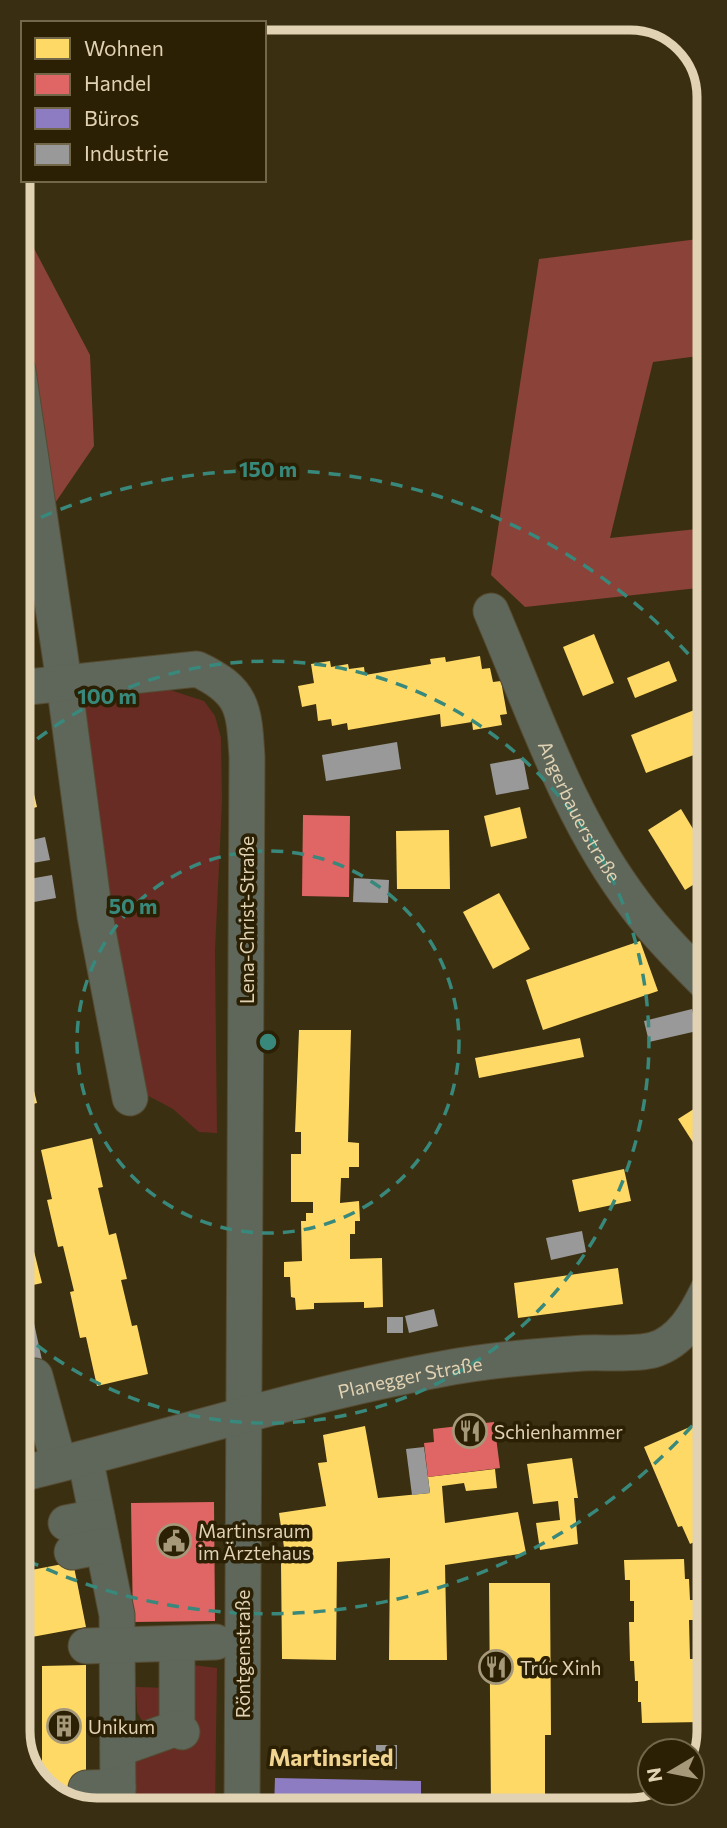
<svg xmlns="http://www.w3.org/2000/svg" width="727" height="1828" font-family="Commissioner,sans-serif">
<rect width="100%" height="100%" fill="#3a2f11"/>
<g fill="#692c24">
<path d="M167 689 204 701 215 716 221 738 222 802 215 950 217 1133 199 1132 173 1109 141 1092 125 1017 80 700Z"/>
<path d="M193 1665 217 1668 215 1809 134 1810V1750L182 1732Z"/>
<path d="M136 1687 167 1688 173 1724 149 1733 137 1712Z"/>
</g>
<g fill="#8b4238">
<path d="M18 218 90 355 94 446 36 531 19 533Z"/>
<path d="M706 238V355L653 362 610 538 707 528V587L525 607 491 575 539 259Z"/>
</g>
<g fill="#ffd966">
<path d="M594 634 614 683 583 696 563 647Z"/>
<path d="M480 656 482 669 490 668 493 682 501 681 507 714 500 715 502 725 473 730 472 722 441 727 440 714 348 730 347 723 332 726 331 719 318 721 316 704 302 707 298 686 314 683 311 664 330 661 331 667 348 664 349 669 364 667 365 675 431 664 430 659 445 657 446 662Z"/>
<path d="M669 661 677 681 635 698 627 678Z"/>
<path d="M707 705V750L646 773 631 735Z"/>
<path d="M32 785 37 807 19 812V787Z"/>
<path d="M520 807 527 838 491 847 484 816Z"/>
<path d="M681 809 707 852V876L685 890 648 830Z"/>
<path d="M449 830 450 889H397L396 831Z"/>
<path d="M499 893 530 949 493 969 463 912Z"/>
<path d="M640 941 658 991 543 1030 526 980Z"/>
<path d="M299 1030H351L348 1142 359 1143V1167H349V1178H341L340 1203 359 1201 360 1221H355V1234H350V1259L382 1258 383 1307 364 1308V1302L314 1303V1309L296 1310 295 1298 291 1297 290 1277H284V1262L302 1261 301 1221H306V1213H313V1202H291V1154H301V1132H295Z"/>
<path d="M20 1034 37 1103 20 1107Z"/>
<path d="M580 1038 584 1057 479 1078 475 1058Z"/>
<path d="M708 1100V1166L678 1119Z"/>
<path d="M92 1138 103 1187 98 1188 109 1235 116 1233 127 1279 121 1280 132 1326 137 1325 148 1374 97 1386 86 1337 80 1338 70 1292 74 1291 63 1246 58 1247 47 1200 52 1199 41 1150Z"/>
<path d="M624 1169 631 1201 579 1212 572 1180Z"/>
<path d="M20 1196 42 1283 20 1288Z"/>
<path d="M618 1268 623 1304 518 1318 514 1283Z"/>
<path d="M365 1426 378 1498 430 1493 428 1477 495 1469 497 1488 466 1491 464 1483 442 1486 445 1523 518 1512 526 1553 445 1565 447 1660H389L390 1558 337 1562 336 1660 282 1659 281 1562 286 1561 279 1513 326 1506 318 1463 327 1462 323 1435Z"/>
<path d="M692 1426 709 1465V1535L690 1544 682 1526 678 1527 644 1447Z"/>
<path d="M572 1458 578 1498H574L578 1544 540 1550 536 1523 560 1520 558 1501 533 1504 527 1464Z"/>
<path d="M684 1559 685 1579H689L690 1600H693L694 1620H689L690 1659H694L695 1680H697L698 1701H701L702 1722 642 1723 641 1702H638V1681H635L634 1661H630L629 1622H634V1601H630V1580H625L624 1560Z"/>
<path d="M73 1562 86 1627 21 1639V1572Z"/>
<path d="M489 1583H550L551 1735H545V1807L491 1808Z"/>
<path d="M86 1665V1808L48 1794 42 1785V1666Z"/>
</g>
<g fill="#e06666">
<path d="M303 815 350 816 349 897 302 896Z"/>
<path d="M494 1422 500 1468 428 1477 424 1443 434 1442 433 1429Z"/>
<path d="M214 1502 215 1621 133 1622 131 1503Z"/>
</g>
<path fill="#8e7cc3" d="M275 1778 421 1781V1808L274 1809Z"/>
<g fill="#999">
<path d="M397 742 401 769 326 781 322 755Z"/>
<path d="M523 758 529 789 496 795 490 764Z"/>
<path d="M45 837 50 860 27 864 23 842Z"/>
<path d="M52 875 56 898 34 902 29 879Z"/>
<path d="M354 878 389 880 388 903 353 902Z"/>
<path d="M692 1009 697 1031 649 1042 644 1021Z"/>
<path d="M582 1231 586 1252 551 1260 546 1238Z"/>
<path d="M29 1300 42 1360 22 1364 20 1302Z"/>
<path d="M434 1309 438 1326 409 1333 405 1316Z"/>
<rect x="387" y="1317" width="16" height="16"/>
<path d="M424 1447 430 1493 412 1495 406 1449Z"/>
<path d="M376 1745H397V1769L376 1768Z"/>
</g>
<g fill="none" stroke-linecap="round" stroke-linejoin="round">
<g stroke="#554b31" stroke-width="37">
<g id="minor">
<path d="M18 371 64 682 95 916 130 1098"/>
<path id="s1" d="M491 611C534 711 569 819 636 906 657 934 683 960 708 985"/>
<path d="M19 688 197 669C244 691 244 709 247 757L242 1809"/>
<path d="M35 1376 59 1464"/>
<path d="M88 1472 117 1615 118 1810"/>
<path id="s2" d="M21 1474C162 1440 300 1395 442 1369 488 1360 537 1356 584 1353 604 1352 634 1355 653 1350 681 1342 696 1315 708 1290"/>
<path d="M66 1523 97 1517"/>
<path d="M72 1552 103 1546"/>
<path d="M177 1644V1728"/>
<path d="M86 1646 216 1642"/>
<path d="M118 1749 177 1728 182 1732"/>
<path d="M86 1788 118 1787"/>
</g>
</g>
<use href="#minor" stroke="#5f665a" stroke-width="35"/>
</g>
<g fill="none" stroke="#39887c" stroke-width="3.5" stroke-dasharray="12 9">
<circle cx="268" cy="1042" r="191"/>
<path d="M21 752A381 381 0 1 1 23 1334"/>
<path d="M706 1410A572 572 0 0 1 22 1558M22 526A572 572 0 0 1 706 674"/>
</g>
<defs>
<g id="restaurant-ring" transform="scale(1.75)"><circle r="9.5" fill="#2b2004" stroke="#a6997a" stroke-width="1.5"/><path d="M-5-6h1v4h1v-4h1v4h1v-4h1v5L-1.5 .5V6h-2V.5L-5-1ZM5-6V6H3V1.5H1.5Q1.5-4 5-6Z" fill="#a6997a"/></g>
<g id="civic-ring" transform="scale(1.75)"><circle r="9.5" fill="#2b2004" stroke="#a6997a" stroke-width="1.5"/><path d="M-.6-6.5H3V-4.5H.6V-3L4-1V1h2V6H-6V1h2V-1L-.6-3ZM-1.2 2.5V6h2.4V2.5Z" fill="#a6997a"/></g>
<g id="building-ring" transform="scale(1.75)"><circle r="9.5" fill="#2b2004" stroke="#a6997a" stroke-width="1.5"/><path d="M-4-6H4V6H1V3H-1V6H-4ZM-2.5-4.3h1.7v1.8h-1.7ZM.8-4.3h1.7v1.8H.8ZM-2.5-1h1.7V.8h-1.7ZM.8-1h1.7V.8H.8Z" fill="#a6997a"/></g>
</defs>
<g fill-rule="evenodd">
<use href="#restaurant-ring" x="470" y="1431"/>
<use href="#civic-ring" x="174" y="1541"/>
<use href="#restaurant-ring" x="496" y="1667"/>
<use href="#building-ring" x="64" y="1726"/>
</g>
<g text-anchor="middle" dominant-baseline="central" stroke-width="7" stroke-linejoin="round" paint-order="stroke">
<g font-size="19" fill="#e0d2b2" stroke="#2b2004">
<text stroke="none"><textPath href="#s1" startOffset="219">Angerbauerstraße</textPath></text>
<text transform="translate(246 920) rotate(-90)">Lena-Christ-Straße</text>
<text stroke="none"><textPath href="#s2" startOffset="401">Planegger Straße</textPath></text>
<text transform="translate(242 1654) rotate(-90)">Röntgenstraße</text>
</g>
<g font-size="19" fill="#e0d2b2" stroke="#2b2004" text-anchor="start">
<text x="494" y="1431">Schienhammer</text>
<text x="198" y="1530">Martinsraum<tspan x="198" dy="22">im Ärztehaus</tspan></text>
<text x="520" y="1667">Trúc Xinh</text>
<text x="88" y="1726">Unikum</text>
</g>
<g font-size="23" font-weight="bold" fill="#f1d490" stroke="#2b2004">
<text x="331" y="1757">Martinsried</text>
</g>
</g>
<path d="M0 0H727V1828H0ZM97 30H630A67 67 0 0 1 697 97V1731A67 67 0 0 1 630 1798H97A67 67 0 0 1 30 1731V97A67 67 0 0 1 97 30Z" fill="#392e12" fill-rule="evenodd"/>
<path fill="none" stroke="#e0d2b2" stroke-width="9" d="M97 30H630A67 67 0 0 1 697 97V1731A67 67 0 0 1 630 1798H97A67 67 0 0 1 30 1731V97A67 67 0 0 1 97 30Z"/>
<circle cx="268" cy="1042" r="10" fill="#39887c" stroke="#2b2004" stroke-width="3.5"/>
<g font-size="21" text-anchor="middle" font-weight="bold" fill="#39887c" stroke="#2b2004" stroke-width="7" stroke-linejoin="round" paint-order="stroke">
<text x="268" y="477">150 m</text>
<text x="107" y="704">100 m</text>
<text x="133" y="914">50 m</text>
</g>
<rect x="21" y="21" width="245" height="161" fill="#2b2004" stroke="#73674a" stroke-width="2"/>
<rect x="35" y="38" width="35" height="21" fill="#ffd966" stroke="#73674a" stroke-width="2"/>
<text x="84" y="56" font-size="21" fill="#e0d2b2">Wohnen</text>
<rect x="35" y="74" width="35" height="21" fill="#e06666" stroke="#73674a" stroke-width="2"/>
<text x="84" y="91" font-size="21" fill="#e0d2b2">Handel</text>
<rect x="35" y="108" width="35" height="21" fill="#8e7cc3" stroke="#73674a" stroke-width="2"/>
<text x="84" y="126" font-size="21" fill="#e0d2b2">Büros</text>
<rect x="35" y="144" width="35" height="21" fill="#999999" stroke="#73674a" stroke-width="2"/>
<text x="84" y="161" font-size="21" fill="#e0d2b2">Industrie</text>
<g transform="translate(671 1772) rotate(260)"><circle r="33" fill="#2b2004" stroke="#73674a" stroke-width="2"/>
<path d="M0-5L12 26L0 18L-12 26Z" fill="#a6997a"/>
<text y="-10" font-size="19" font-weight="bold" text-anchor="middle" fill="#e0d2b2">N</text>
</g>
</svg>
